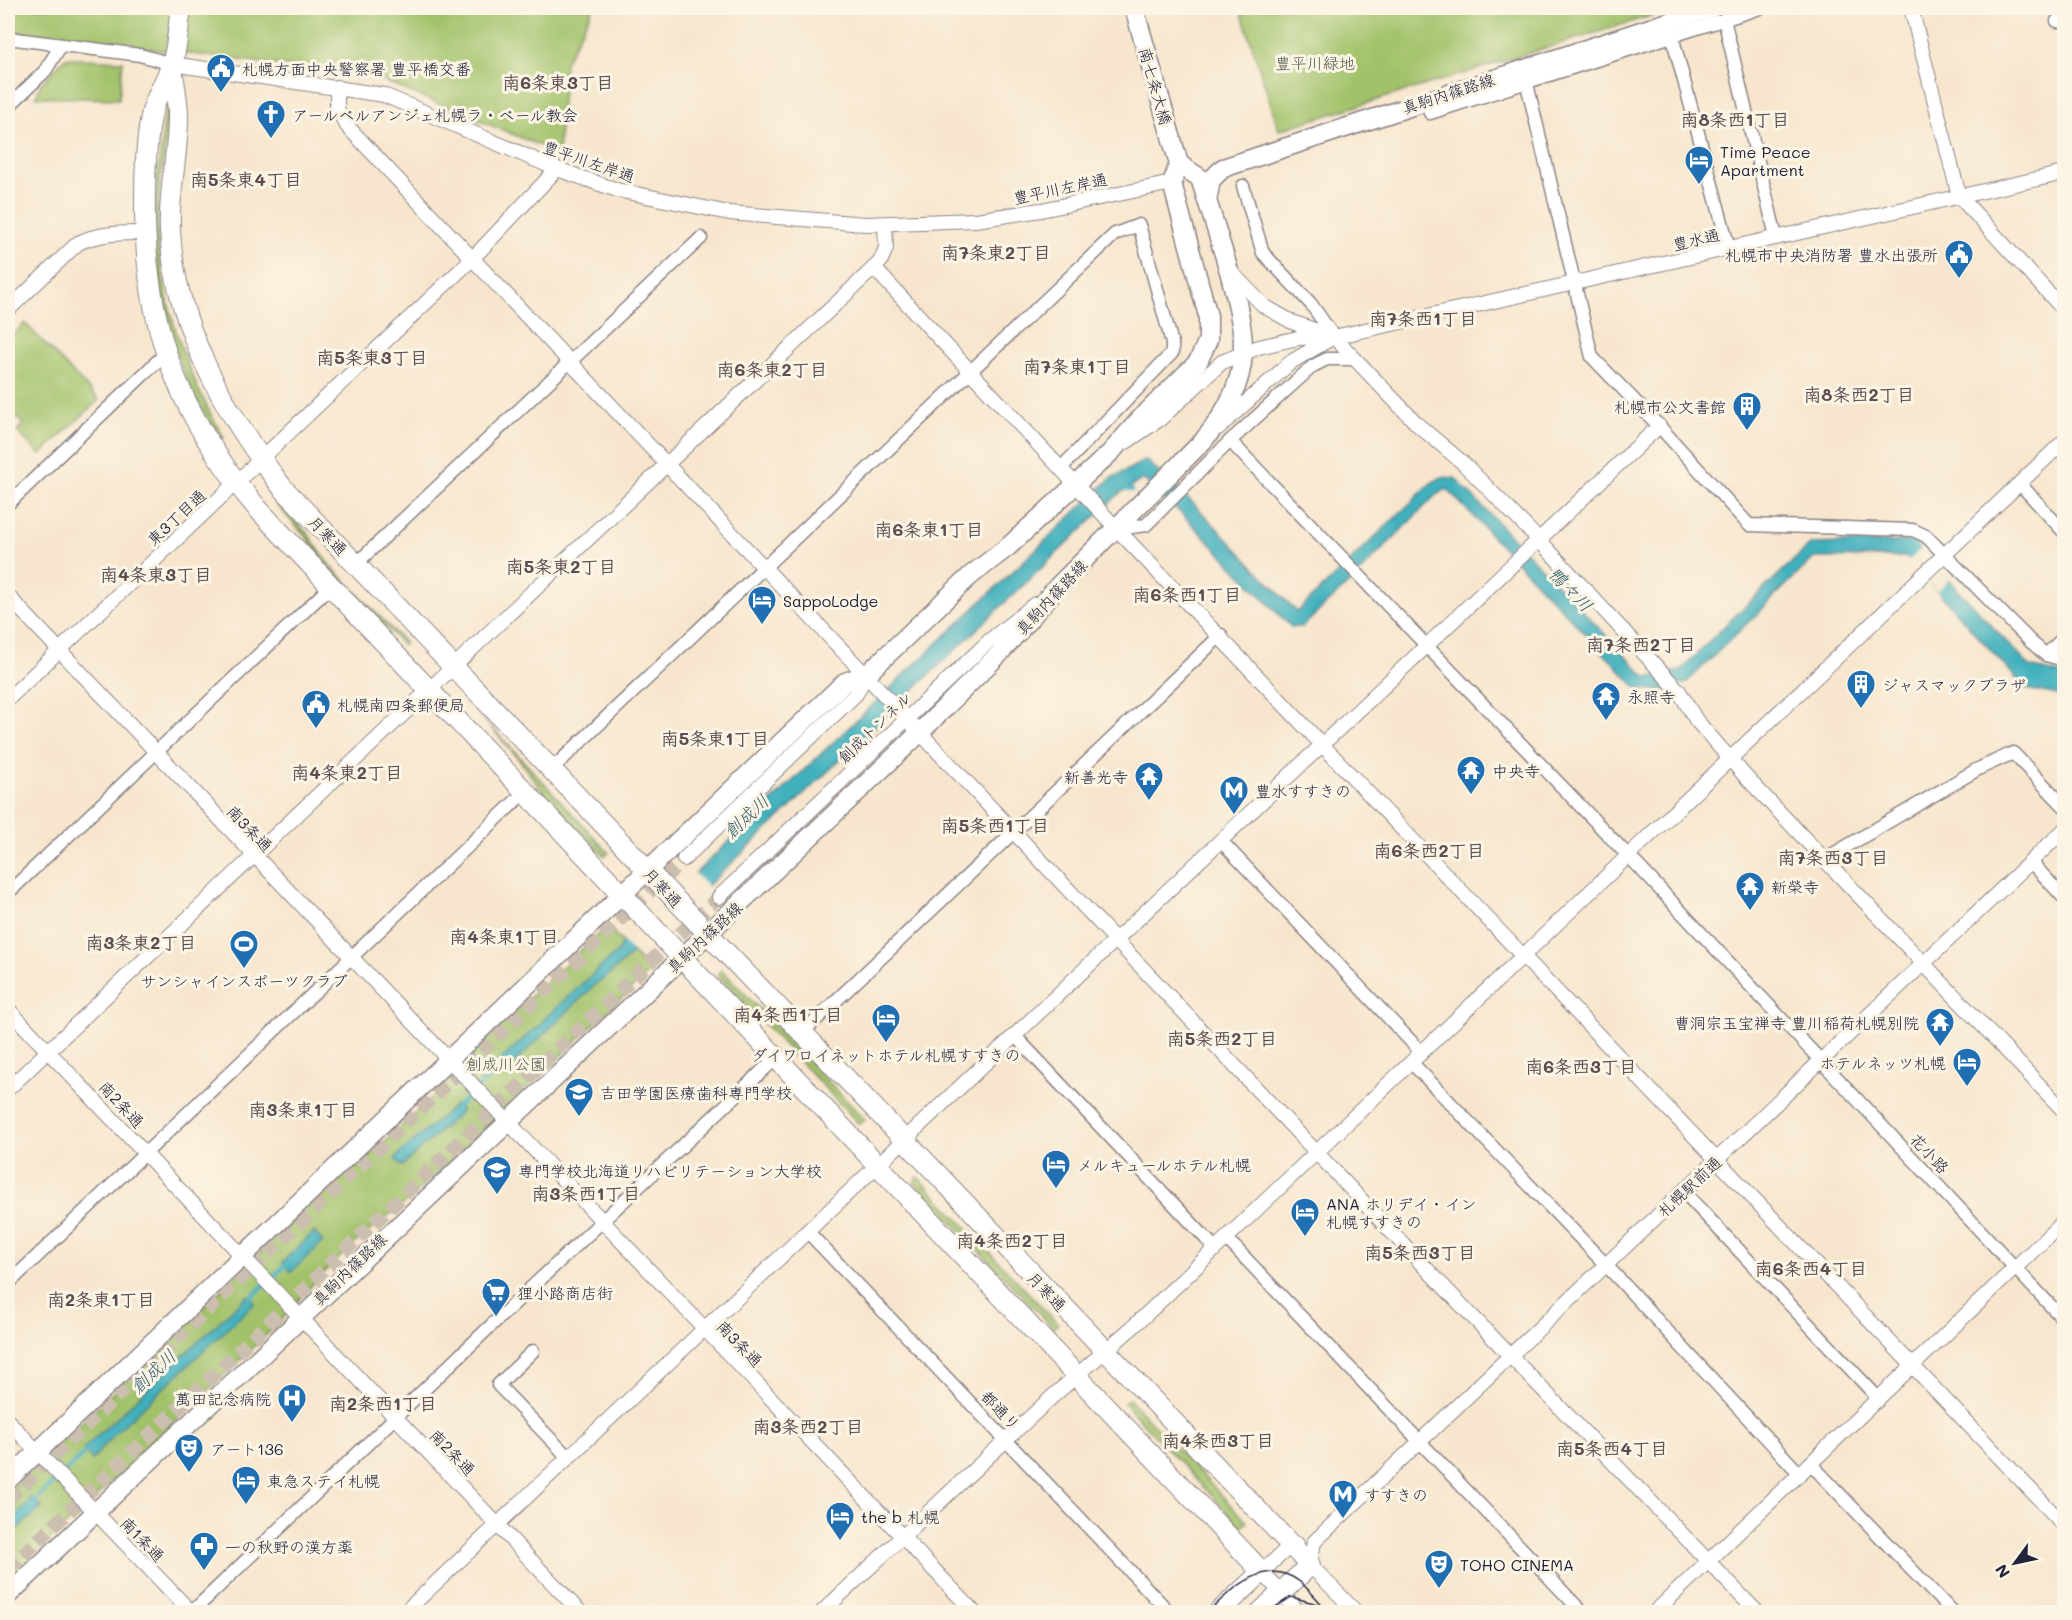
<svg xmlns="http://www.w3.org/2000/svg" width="2072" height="1620" font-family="Mali,'Klee One',sans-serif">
<rect width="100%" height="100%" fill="#fcf5e5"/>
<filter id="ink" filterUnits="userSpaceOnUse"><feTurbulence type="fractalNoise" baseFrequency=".0167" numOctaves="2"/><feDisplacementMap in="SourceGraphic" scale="12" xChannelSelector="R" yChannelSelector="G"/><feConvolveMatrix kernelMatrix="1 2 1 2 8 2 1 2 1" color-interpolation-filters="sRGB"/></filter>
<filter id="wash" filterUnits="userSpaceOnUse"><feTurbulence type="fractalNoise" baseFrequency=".008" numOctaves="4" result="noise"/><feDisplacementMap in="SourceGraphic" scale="24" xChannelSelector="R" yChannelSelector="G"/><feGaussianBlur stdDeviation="1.35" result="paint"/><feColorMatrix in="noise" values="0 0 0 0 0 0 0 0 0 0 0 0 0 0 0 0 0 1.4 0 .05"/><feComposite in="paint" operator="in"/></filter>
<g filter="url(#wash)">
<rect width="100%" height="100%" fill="#f7e6cd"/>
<g fill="#a2c26b" stroke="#627253" stroke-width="1.5">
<path d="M8 8H593L565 63 558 153 374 77 8 31Z"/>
<path d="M1240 8H1676L1279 130Z"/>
<path d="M65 58 123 61 119 99 36 97 40 85Z"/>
<path d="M167 102 172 103C167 144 156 189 158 231 161 305 187 375 224 438L221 440C180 382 157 310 155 239 153 193 161 147 167 102Z"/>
<path d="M25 323 99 400 40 455 17 431 23 424 8 408V340Z"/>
<path d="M276 500 308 534 328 563 405 643 403 645 324 563 306 537 274 502Z"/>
<path d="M471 705 609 853 605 856 545 794 517 757Z"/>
<path d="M607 926 650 971 405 1203C357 1238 316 1277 279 1323L8 1580V1492L343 1174 384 1143 434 1095 480 1043Z"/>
<path d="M722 970 865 1120 859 1124 717 974Z"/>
<path d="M918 1177 1058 1324 1053 1328 914 1182Z"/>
<path d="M1129 1399 1247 1522 1241 1527 1124 1403Z"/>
</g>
<g fill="#41b0bd" stroke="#32697c" stroke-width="1.5">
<path d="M1146 460 1194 504 1297 612 1431 483 1442 477 1455 478 1647 678 1681 670 1717 633 1811 544 1913 541 2030 667 2064 675V696L2026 689 1906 557 1814 558 1686 683 1660 691 1637 688 1447 489 1436 495 1348 584 1302 627H1291L1184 516 1143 479 1120 493 713 881 603 980 599 981 508 1069 499 1077 491 1069 533 1030 537 1029 546 1017 619 950 620 945 1110 479Z"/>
<path d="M456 1104 462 1111 402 1166 395 1159 399 1154Z"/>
<path d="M314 1232 323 1242 291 1272 282 1262Z"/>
<path d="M248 1295 255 1303 115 1433 92 1460 83 1449Z"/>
<path d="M31 1497 42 1508 8 1536V1523L27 1505Z"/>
</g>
<g fill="#f7e6cd">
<path d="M1922 548 1951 578 1937 591 1908 562Z"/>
<path d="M693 872 708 887 635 954 622 941Z"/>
</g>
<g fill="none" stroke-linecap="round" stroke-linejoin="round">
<g stroke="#41b0bd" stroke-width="4.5">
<path d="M1122 488 1132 490"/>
<path d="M455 1109 497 1069"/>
<path d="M247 1301 289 1262"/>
<path d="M31 1504 90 1448"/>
</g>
</g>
</g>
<g filter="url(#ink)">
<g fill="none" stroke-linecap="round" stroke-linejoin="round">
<g stroke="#ccbfb0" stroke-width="14" stroke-dasharray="14 7" stroke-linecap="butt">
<path d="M8 1499 684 859"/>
<path d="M8 1569 719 897"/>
</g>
<g stroke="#8c8484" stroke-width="15">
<g id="minor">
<path d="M1724 19 1776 237"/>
<path d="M2057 21 2064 20"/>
<path d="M1672 36 1729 248"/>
<path d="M8 38 140 55 172 64"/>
<path d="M1527 84 1592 357 1659 426 1749 525 1913 530 1926 536 2031 642 2046 655 2064 660"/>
<path d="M8 107 45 71 61 45"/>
<path d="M1430 113 1760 8"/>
<path d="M1243 186 1263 253 1311 304 1334 337"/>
<path d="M1230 441 1640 868 2064 1320"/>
<path d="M2020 484 2064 532"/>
<path d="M8 504 165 354"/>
<path d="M1117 529 1146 525 1230 441 1313 366 1327 359H1355"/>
<path d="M356 564 701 238"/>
<path d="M2046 655 2064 637"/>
<path d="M551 770 1115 234 1139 225 1172 343V353L1062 467"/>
<path d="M1221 841 1422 1053"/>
<path d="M1825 859 1978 769 2013 753 2064 806"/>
<path d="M2031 862 2064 898"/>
<path d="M8 893 331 586"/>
<path d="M802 1033 1221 635"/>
<path d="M1015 1036 1215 1248"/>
<path d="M1412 1063 1606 1265 1799 1473"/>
<path d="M1683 1191 1878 1398"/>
<path d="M807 1231 1169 1612"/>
<path d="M1226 1238 1582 1612"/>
<path d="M8 1284 525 792"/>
<path d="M533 1351 498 1385 568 1457"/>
<path d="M1810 1463 1952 1612"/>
<path d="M192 1612 501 1316 776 1058"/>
</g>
</g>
<g stroke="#8c8484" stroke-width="16">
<g id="tertiary">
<path d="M1911 8 1959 196 2064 310"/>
<path d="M172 64 384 95 557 169 617 190 729 213 865 224 976 220 1041 210 1172 183"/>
<path d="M337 87V109L348 127 1419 1261 1757 1612"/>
<path d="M874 268 1117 529 2064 1525"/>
<path d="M1230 271 1264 306 1292 322 1334 337 1418 425 1463 463 1539 540 1679 691 1696 720 1745 776 2064 1111"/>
<path d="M8 310 78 243C99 233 120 233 144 233"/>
<path d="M1218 428 1291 362 1330 339"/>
<path d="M1126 442 1160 419 1222 362 1259 347 1298 338 1334 337 2064 173"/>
<path d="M8 596 974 1612"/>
<path d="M8 699 473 258 557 169"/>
<path d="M684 859 856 694 867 674"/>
<path d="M719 897 989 641 1035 604"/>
<path d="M8 1009 580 1612"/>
<path d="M8 1089 880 262 886 248 885 224"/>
<path d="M8 1421 191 1612"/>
<path d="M1297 1544 1291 1545 1262 1572 1299 1612"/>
<path d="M405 1612 1659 426"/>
<path d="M822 1612 1053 1396 1134 1326 2064 441"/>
<path d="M1356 1612 1310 1565 1314 1542 2064 830"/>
<path d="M1655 1612 2064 1221"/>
</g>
</g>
<g stroke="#8c8484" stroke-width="21">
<g id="primary">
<path d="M1134 8 1179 164"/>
<path d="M1207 201 1211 180 1223 168 1711 8"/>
<path d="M8 1480 845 682 867 674 970 576 1009 546 1111 452 1141 418 1198 362 1208 340V316L1172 183 1179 164"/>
<path d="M8 1595 906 746 1000 653 1058 586 1203 441C1224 416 1241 387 1243 354 1245 307 1214 225 1200 178L1179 164"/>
</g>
</g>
<g stroke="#8c8484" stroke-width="22">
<g id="trunk">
<path d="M181 8C178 26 178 48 171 66 166 81 156 96 152 112 146 139 145 170 145 198 143 323 177 414 258 509L1262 1572 1219 1612"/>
<path d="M172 67C174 82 177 97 178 112 179 151 168 191 170 231 175 326 225 413 282 487L1310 1565 1261 1612"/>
</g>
</g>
<use href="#minor" stroke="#fff" stroke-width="12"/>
<use href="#tertiary" stroke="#fff" stroke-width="14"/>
<use href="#primary" stroke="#fff" stroke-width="18"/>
<use href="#trunk" stroke="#fff" stroke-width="20"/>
<g stroke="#22223b" stroke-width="1.5">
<path d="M1208 1612C1231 1590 1266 1555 1300 1582 1311 1591 1320 1603 1329 1612"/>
<path d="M1268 1612 1291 1597 1318 1604"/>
</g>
</g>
</g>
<defs>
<g id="civic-pin" transform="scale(1.5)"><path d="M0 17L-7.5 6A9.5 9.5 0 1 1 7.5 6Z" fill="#1f6fb2" stroke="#fcf5e5"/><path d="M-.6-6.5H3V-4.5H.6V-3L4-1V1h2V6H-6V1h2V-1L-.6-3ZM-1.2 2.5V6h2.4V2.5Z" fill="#fff"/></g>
<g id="church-pin" transform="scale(1.5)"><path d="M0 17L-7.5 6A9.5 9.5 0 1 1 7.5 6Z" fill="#1f6fb2" stroke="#fcf5e5"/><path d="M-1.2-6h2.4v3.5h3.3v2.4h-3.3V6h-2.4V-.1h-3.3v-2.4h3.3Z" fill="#fff"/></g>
<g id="hotel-pin" transform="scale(1.5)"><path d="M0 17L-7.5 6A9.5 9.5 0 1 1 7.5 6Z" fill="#1f6fb2" stroke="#fcf5e5"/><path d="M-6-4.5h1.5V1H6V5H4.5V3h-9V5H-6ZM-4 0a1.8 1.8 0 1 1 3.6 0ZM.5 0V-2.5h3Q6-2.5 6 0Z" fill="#fff"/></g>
<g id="building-pin" transform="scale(1.5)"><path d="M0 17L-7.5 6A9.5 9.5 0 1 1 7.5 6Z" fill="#1f6fb2" stroke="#fcf5e5"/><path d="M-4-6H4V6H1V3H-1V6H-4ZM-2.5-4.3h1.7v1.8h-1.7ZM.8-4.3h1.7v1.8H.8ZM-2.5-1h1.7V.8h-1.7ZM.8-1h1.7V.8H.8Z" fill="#fff"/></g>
<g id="temple-pin" transform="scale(1.5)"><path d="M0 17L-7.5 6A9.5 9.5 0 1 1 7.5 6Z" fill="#1f6fb2" stroke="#fcf5e5"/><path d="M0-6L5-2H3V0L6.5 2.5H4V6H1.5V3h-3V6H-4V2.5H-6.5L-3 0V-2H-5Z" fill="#fff"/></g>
<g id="metro-pin" transform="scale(1.5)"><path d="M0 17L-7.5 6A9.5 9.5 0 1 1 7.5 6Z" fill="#1f6fb2" stroke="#fcf5e5"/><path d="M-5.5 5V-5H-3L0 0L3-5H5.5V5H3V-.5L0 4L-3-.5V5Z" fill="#fff"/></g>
<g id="stadium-pin" transform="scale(1.5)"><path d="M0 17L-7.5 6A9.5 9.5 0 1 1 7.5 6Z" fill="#1f6fb2" stroke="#fcf5e5"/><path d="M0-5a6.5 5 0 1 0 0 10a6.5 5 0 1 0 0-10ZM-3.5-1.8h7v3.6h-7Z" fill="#fff"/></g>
<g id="university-pin" transform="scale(1.5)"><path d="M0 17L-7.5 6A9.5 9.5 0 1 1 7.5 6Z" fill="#1f6fb2" stroke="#fcf5e5"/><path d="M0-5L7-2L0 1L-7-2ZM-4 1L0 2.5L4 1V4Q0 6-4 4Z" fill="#fff"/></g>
<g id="supermarket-pin" transform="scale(1.5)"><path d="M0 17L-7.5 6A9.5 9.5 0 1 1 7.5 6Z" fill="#1f6fb2" stroke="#fcf5e5"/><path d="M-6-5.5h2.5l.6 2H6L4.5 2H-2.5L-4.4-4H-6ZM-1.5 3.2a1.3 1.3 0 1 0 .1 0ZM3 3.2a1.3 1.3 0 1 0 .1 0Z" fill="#fff"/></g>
<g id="hospital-pin" transform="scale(1.5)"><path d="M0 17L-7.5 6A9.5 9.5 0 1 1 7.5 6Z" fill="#1f6fb2" stroke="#fcf5e5"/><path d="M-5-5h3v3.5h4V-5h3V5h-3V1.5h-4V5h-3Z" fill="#fff"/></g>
<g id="theatre-pin" transform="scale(1.5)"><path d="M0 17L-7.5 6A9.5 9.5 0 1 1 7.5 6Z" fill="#1f6fb2" stroke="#fcf5e5"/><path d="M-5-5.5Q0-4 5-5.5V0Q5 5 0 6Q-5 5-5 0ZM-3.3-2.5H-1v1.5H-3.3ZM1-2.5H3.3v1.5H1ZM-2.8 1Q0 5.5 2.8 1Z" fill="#fff"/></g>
<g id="pharmacy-pin" transform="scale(1.5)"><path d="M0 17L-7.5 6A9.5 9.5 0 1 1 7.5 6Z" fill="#1f6fb2" stroke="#fcf5e5"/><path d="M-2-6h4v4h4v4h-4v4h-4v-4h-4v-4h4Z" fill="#fff"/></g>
</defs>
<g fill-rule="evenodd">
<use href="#civic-pin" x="221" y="68"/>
<use href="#church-pin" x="271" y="114"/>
<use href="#hotel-pin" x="1699" y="160"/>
<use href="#civic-pin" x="1959" y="254"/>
<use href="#building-pin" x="1747" y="406"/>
<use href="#hotel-pin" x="762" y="600"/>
<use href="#building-pin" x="1861" y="684"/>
<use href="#temple-pin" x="1606" y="696"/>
<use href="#civic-pin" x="316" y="704"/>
<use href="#temple-pin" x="1471" y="770"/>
<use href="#temple-pin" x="1149" y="776"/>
<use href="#metro-pin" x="1234" y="790"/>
<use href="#temple-pin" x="1750" y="886"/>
<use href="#stadium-pin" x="244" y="944"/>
<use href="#hotel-pin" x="886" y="1018"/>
<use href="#temple-pin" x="1940" y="1022"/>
<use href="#hotel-pin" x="1967" y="1062"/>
<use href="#university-pin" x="579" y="1092"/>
<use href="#hotel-pin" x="1056" y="1164"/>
<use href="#university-pin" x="497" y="1170"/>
<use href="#hotel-pin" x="1305" y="1212"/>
<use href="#supermarket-pin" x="496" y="1292"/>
<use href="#hospital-pin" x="292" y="1398"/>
<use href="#theatre-pin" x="189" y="1448"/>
<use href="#hotel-pin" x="246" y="1480"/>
<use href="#metro-pin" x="1343" y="1494"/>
<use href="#hotel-pin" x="840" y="1516"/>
<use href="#pharmacy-pin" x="204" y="1546"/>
<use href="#theatre-pin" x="1439" y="1564"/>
</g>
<g text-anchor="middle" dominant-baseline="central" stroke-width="6" stroke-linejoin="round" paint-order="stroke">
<g font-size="16" fill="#4f5a4c" stroke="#fcf5e5">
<text x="1315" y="62">豊平川緑地</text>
<text x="506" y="1063">創成川公園</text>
</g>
<g font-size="16" fill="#22223b" stroke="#fcf5e5" text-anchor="start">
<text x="242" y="68">札幌方面中央警察署 豊平橋交番</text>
<text x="292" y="114">アールベルアンジェ札幌ラ・ベール教会</text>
<text x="1720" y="151">Time Peace<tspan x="1720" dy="18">Apartment</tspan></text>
<text x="1938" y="254" text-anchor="end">札幌市中央消防署 豊水出張所</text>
<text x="1726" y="406" text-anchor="end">札幌市公文書館</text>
<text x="783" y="600">SappoLodge</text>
<text x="1882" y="684">ジャスマックプラザ</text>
<text x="1627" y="696">永照寺</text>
<text x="337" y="704">札幌南四条郵便局</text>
<text x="1492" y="770">中央寺</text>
<text x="1128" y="776" text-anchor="end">新善光寺</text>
<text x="1255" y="790">豊水すすきの</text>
<text x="1771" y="886">新榮寺</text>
<text x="244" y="980" text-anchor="middle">サンシャインスポーツクラブ</text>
<text x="1919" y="1022" text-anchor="end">曹洞宗玉宝禅寺 豊川稲荷札幌別院</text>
<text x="886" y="1054" text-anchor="middle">ダイワロイネットホテル札幌すすきの</text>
<text x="1946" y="1062" text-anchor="end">ホテルネッツ札幌</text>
<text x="600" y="1092">吉田学園医療歯科専門学校</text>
<text x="1077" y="1164">メルキュールホテル札幌</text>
<text x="518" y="1170">専門学校北海道リハビリテーション大学校</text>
<text x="1326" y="1203">ANA ホリデイ・イン<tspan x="1326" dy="18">札幌すすきの</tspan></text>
<text x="517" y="1292">狸小路商店街</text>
<text x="271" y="1398" text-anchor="end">萬田記念病院</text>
<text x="210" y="1448">アート136</text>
<text x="267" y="1480">東急ステイ札幌</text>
<text x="1364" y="1494">すすきの</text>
<text x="861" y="1516">the b 札幌</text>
<text x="225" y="1546">一の秋野の漢方薬</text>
<text x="1460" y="1564">TOHO CINEMA</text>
</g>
<g font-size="16" fill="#22223b" stroke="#fcf5e5">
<text transform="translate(1156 86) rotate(74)">南七条大橋</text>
<text transform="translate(1448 93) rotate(-18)">真駒内篠路線</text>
<text transform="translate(589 161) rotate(19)">豊平川左岸通</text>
<text transform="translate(1060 188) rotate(-12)">豊平川左岸通</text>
<text transform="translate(1696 239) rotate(-13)">豊水通</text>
<text transform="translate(176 517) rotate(-43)">東3丁目通</text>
<text transform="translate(328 535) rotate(46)">月寒通</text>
<text transform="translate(1051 597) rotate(-47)">真駒内篠路線</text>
<text transform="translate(874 727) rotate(-44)">創成トンネル</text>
<text transform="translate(250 828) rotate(46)">南3条通</text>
<text transform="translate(663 887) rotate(47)">月寒通</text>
<text transform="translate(704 937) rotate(-43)">真駒内篠路線</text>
<text transform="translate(122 1104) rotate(47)">南2条通</text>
<text transform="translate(1930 1153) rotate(47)">花小路</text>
<text transform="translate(1689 1186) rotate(-43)">札幌駅前通</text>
<text transform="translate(349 1269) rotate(-44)">真駒内篠路線</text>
<text transform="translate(1047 1291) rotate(46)">月寒通</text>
<text transform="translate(740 1343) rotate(46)">南3条通</text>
<text transform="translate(1001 1410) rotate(46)">都通り</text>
<text transform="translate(453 1452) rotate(46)">南2条通</text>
<text transform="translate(143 1539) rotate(46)">南1条通</text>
</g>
<g font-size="18" font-weight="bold" fill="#5c4d51" stroke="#fcf5e5">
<text x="558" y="82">南6条東3丁目</text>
<text x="1735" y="119">南8条西1丁目</text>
<text x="246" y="179">南5条東4丁目</text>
<text x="996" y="252">南7条東2丁目</text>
<text x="1423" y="318">南7条西1丁目</text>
<text x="372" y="357">南5条東3丁目</text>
<text x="1077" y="366">南7条東1丁目</text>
<text x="772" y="369">南6条東2丁目</text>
<text x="1859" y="394">南8条西2丁目</text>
<text x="929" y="529">南6条東1丁目</text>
<text x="561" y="566">南5条東2丁目</text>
<text x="156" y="574">南4条東3丁目</text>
<text x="1187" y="594">南6条西1丁目</text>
<text x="1641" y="644">南7条西2丁目</text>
<text x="715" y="738">南5条東1丁目</text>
<text x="347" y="772">南4条東2丁目</text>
<text x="995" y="825">南5条西1丁目</text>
<text x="1429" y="850">南6条西2丁目</text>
<text x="1833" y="857">南7条西3丁目</text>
<text x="504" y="936">南4条東1丁目</text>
<text x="141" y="942">南3条東2丁目</text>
<text x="788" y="1014">南4条西1丁目</text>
<text x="1222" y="1038">南5条西2丁目</text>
<text x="1581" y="1066">南6条西3丁目</text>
<text x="303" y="1109">南3条東1丁目</text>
<text x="586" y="1193">南3条西1丁目</text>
<text x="1012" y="1240">南4条西2丁目</text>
<text x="1420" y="1252">南5条西3丁目</text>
<text x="1811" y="1268">南6条西4丁目</text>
<text x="101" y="1299">南2条東1丁目</text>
<text x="383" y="1403">南2条西1丁目</text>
<text x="808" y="1426">南3条西2丁目</text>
<text x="1218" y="1440">南4条西3丁目</text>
<text x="1612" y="1448">南5条西4丁目</text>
</g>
<g font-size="18" font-style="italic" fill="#2e5b6f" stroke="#fcf5e5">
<text transform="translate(1571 589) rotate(46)">鴨々川</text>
<text transform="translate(746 816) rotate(-43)">創成川</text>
<text transform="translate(153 1371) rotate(-43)">創成川</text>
</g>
</g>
<rect width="2072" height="1620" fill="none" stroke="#fcf5e5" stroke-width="30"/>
<g transform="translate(2015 1563) rotate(237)" stroke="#fcf5e5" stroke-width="4.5" paint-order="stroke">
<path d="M0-4.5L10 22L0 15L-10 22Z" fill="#22223b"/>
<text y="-9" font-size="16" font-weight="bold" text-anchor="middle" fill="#22223b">N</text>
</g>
</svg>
